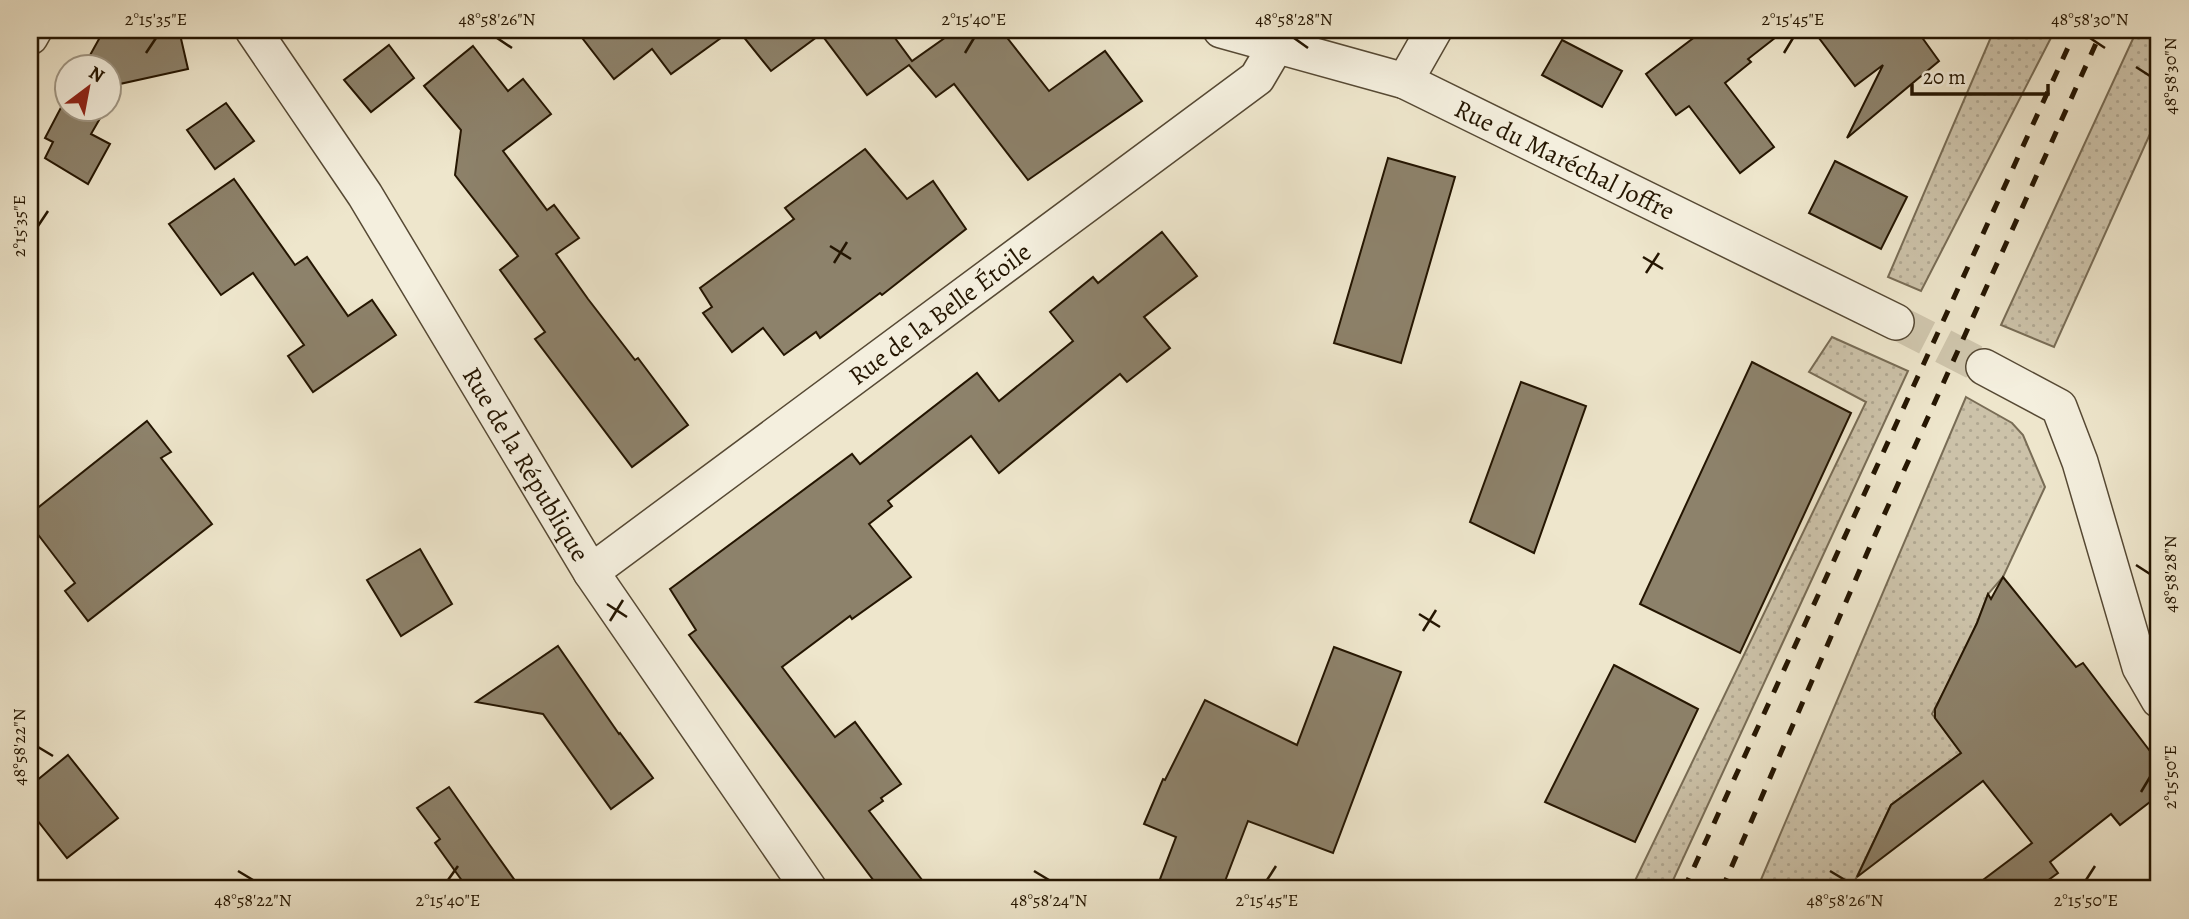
<svg xmlns="http://www.w3.org/2000/svg" width="2189" height="919" font-family="Alegreya,serif">
<defs>
<pattern id="grass-dots" width="8" height="8" patternUnits="userSpaceOnUse" patternTransform="scale(1.75)"><rect width="8" height="8" fill="#ccc2a9"/><path d="M2 2h.1M6 6h.1" fill="none" stroke="#afa690" stroke-width="1.8" stroke-linecap="round"/></pattern>
</defs>
<rect width="100%" height="100%" fill="#eee6cc"/>
<filter id="stains"><feTurbulence type="fractalNoise" baseFrequency=".00286" numOctaves="4"/><feColorMatrix values="0 0 0 0 .2 0 0 0 0 .09 0 0 0 0 .02 0 0 0 .5 -.17"/></filter>
<radialGradient id="worn" r=".72"><stop offset=".6" stop-color="#630" stop-opacity="0"/><stop offset="1" stop-color="#630" stop-opacity=".3"/></radialGradient>
<g fill="url(#grass-dots)" stroke="#786c55" stroke-width="2">
<path d="M1994 30H2055L1921 291 1888 277Z"/>
<path d="M2137 30H2159V114L2054 347 2001 325Z"/>
<path d="M1832 337 1908 371 1669 889H1631L1866 402 1809 372Z"/>
<path d="M1966 397 2012 423 2023 435 2045 487 2003 577 1988 594 1968 646 1932 714 1961 753 1891 805 1851 889H1757Z"/>
</g>
<g fill="#8d826b" stroke="#241501" stroke-width="2">
<path d="M104 30H179L188 69 120 84 108 103V66H84Z"/>
<path d="M576 30H732L671 74 652 49 614 79Z"/>
<path d="M738 30H889L912 61 956 30H1001L1049 91 1105 51 1142 101 1028 180 954 84 936 97 909 65 867 95 821 34 771 71Z"/>
<path d="M1704 30H1785L1748 59 1751 62 1725 83 1774 147 1740 173 1689 106 1676 115 1646 74Z"/>
<path d="M1813 30H1929L1921 36 1939 61 1847 138 1883 65 1855 86Z"/>
<path d="M1562 40 1622 71 1602 107 1542 75Z"/>
<path d="M389 45 414 78 371 112 344 80Z"/>
<path d="M473 46 508 91 523 79 551 114 503 151 547 210 554 205 579 238 556 254 588 299 635 360 638 358 688 425 632 467 535 339 545 332 500 270 518 256 455 175 461 130 424 86Z"/>
<path d="M66 98V108H106L91 134 110 144 88 184 45 158 53 142 45 138Z"/>
<path d="M226 103 254 141 215 169 187 130Z"/>
<path d="M865 149 907 199 933 181 966 229 882 295 880 293 820 338 816 332 784 355 763 328 732 352 703 313 712 307 700 288 794 219 785 208Z"/>
<path d="M1388 158 1455 177 1401 363 1334 343Z"/>
<path d="M1835 161 1907 197 1881 249 1809 213Z"/>
<path d="M234 179 295 265 307 257 348 316 372 300 396 335 313 392 288 356 304 345 253 273 221 295 169 224Z"/>
<path d="M1162 232 1197 276 1144 317 1170 348 1127 382 1120 374 999 473 971 436 888 501 892 506 869 524 911 577 852 619 850 616 782 667 835 737 855 722 901 784 881 798 883 801 869 811 929 889H880L689 635 696 630 670 589 852 454 860 464 977 373 999 401 1073 341 1050 312 1093 277 1098 283Z"/>
<path d="M1752 362 1851 413 1740 653 1640 604Z"/>
<path d="M1521 382 1586 406 1534 553 1470 522Z"/>
<path d="M147 421 171 452 161 458 212 524 88 621 65 591 75 583 30 524V514Z"/>
<path d="M420 549 452 604 401 636 367 580Z"/>
<path d="M2003 577 2076 667 2083 663 2159 763V795L2120 825 2111 814 2050 862 2058 873 2036 889H1971L2032 843 1983 781 1857 877 1891 805 1961 753 1935 718V709L1977 623 1988 594 1991 599Z"/>
<path d="M558 646 619 734 620 733 653 778 611 809 543 714 476 702Z"/>
<path d="M1334 647 1401 672 1333 853 1248 821 1222 889H1179L1159 882 1176 837 1144 824 1163 779 1165 780 1205 700 1297 745Z"/>
<path d="M1614 665 1698 709 1635 842 1545 802Z"/>
<path d="M68 755 118 818 67 858 30 811V786Z"/>
<path d="M449 787 489 844 521 889H468L435 843 440 839 417 808Z"/>
</g>
<g fill="none" stroke-linecap="round" stroke-linejoin="round">
<path stroke="#d0c7ae" stroke-width="35" stroke-dasharray="35 18" stroke-linecap="butt" d="M1896 322 1984 367"/>
<g stroke="#564934" stroke-width="38">
<g id="minor">
<path id="s1" d="M253 30 365 195 591 572 809 889"/>
<path id="s2" d="M1221 30 1405 81 1896 322"/>
<path d="M30 37 34 30"/>
<path d="M1405 81 1434 30"/>
<path d="M1984 367 2059 407 2080 462 2140 667 2159 700"/>
<path id="s3" d="M591 572 1257 78 1277 44"/>
</g>
</g>
<use href="#minor" stroke="#f4efde" stroke-width="35"/>
<g stroke="#241501" stroke-width="5" stroke-dasharray="12 12" stroke-linecap="butt">
<path d="M1684 889 2076 30"/>
<path d="M1722 889 1871 544 2102 30"/>
</g>
</g>
<path fill="none" stroke="#241501" stroke-width="2.5" d="M497 38 512 48M1294 38 1308 48M2090 38 2105 48M146 53 156 38M965 53 974 38M1784 53 1793 38M2136 67 2150 76M38 226 48 211M830 246 851 259M1643 257 1663 269M834 263 847 242M1646 273 1659 253M2136 565 2150 574M607 604 627 617M1419 614 1440 627M610 621 623 600M1423 631 1436 610M38 747 53 756M2141 792 2150 777M238 871 253 880M1034 871 1049 880M1830 871 1845 880M448 880 458 866M1267 880 1276 866M2086 880 2095 866"/>
<g text-anchor="middle" dominant-baseline="central" stroke-width="5" stroke-linejoin="round" paint-order="stroke">
<g font-size="26" fill="#241501" stroke="#f4efde">
<text stroke="none"><textPath href="#s2" startOffset="369">Rue du Maréchal Joffre</textPath></text>
<text stroke="none"><textPath href="#s3" startOffset="434">Rue de la Belle Étoile</textPath></text>
<text stroke="none"><textPath href="#s1" startOffset="513">Rue de la République</textPath></text>
</g>
</g>
<rect width="2189" height="919" fill="none" stroke="#eee6cc" stroke-width="77"/>
<g transform="translate(88 88) rotate(32)"><circle r="33" fill="#f4efde" stroke="#a19886" stroke-width="2"/>
<path d="M0-5L12 26L0 18L-12 26Z" fill="#8f2418"/>
<text y="-10" font-size="19" font-weight="bold" text-anchor="middle" fill="#241501">N</text>
</g>
<path d="M1912 84v10h136v-10" fill="none" stroke="#241501" stroke-width="3.5"/>
<text x="1923" y="84" font-size="21" fill="#241501" stroke="#f4efde" stroke-width="5" paint-order="stroke">20 m</text>
<rect x="38" y="38" width="2112" height="842" fill="none" stroke="#241501" stroke-width="2.5"/>
<g font-size="18" text-anchor="middle" fill="#241501">
<text x="156" y="25">2°15'35"E</text>
<text x="497" y="25">48°58'26"N</text>
<text x="974" y="25">2°15'40"E</text>
<text x="1294" y="25">48°58'28"N</text>
<text x="1793" y="25">2°15'45"E</text>
<text x="2090" y="25">48°58'30"N</text>
<text transform="translate(2170 76) rotate(-90)" y="6">48°58'30"N</text>
<text transform="translate(19 226) rotate(-90)" y="6">2°15'35"E</text>
<text transform="translate(2170 574) rotate(-90)" y="6">48°58'28"N</text>
<text transform="translate(19 747) rotate(-90)" y="6">48°58'22"N</text>
<text transform="translate(2170 777) rotate(-90)" y="6">2°15'50"E</text>
<text x="253" y="906">48°58'22"N</text>
<text x="448" y="906">2°15'40"E</text>
<text x="1049" y="906">48°58'24"N</text>
<text x="1267" y="906">2°15'45"E</text>
<text x="1845" y="906">48°58'26"N</text>
<text x="2086" y="906">2°15'50"E</text>
</g>
<rect width="100%" height="100%" filter="url(#stains)"/>
<rect width="100%" height="100%" fill="url(#worn)"/>
</svg>
